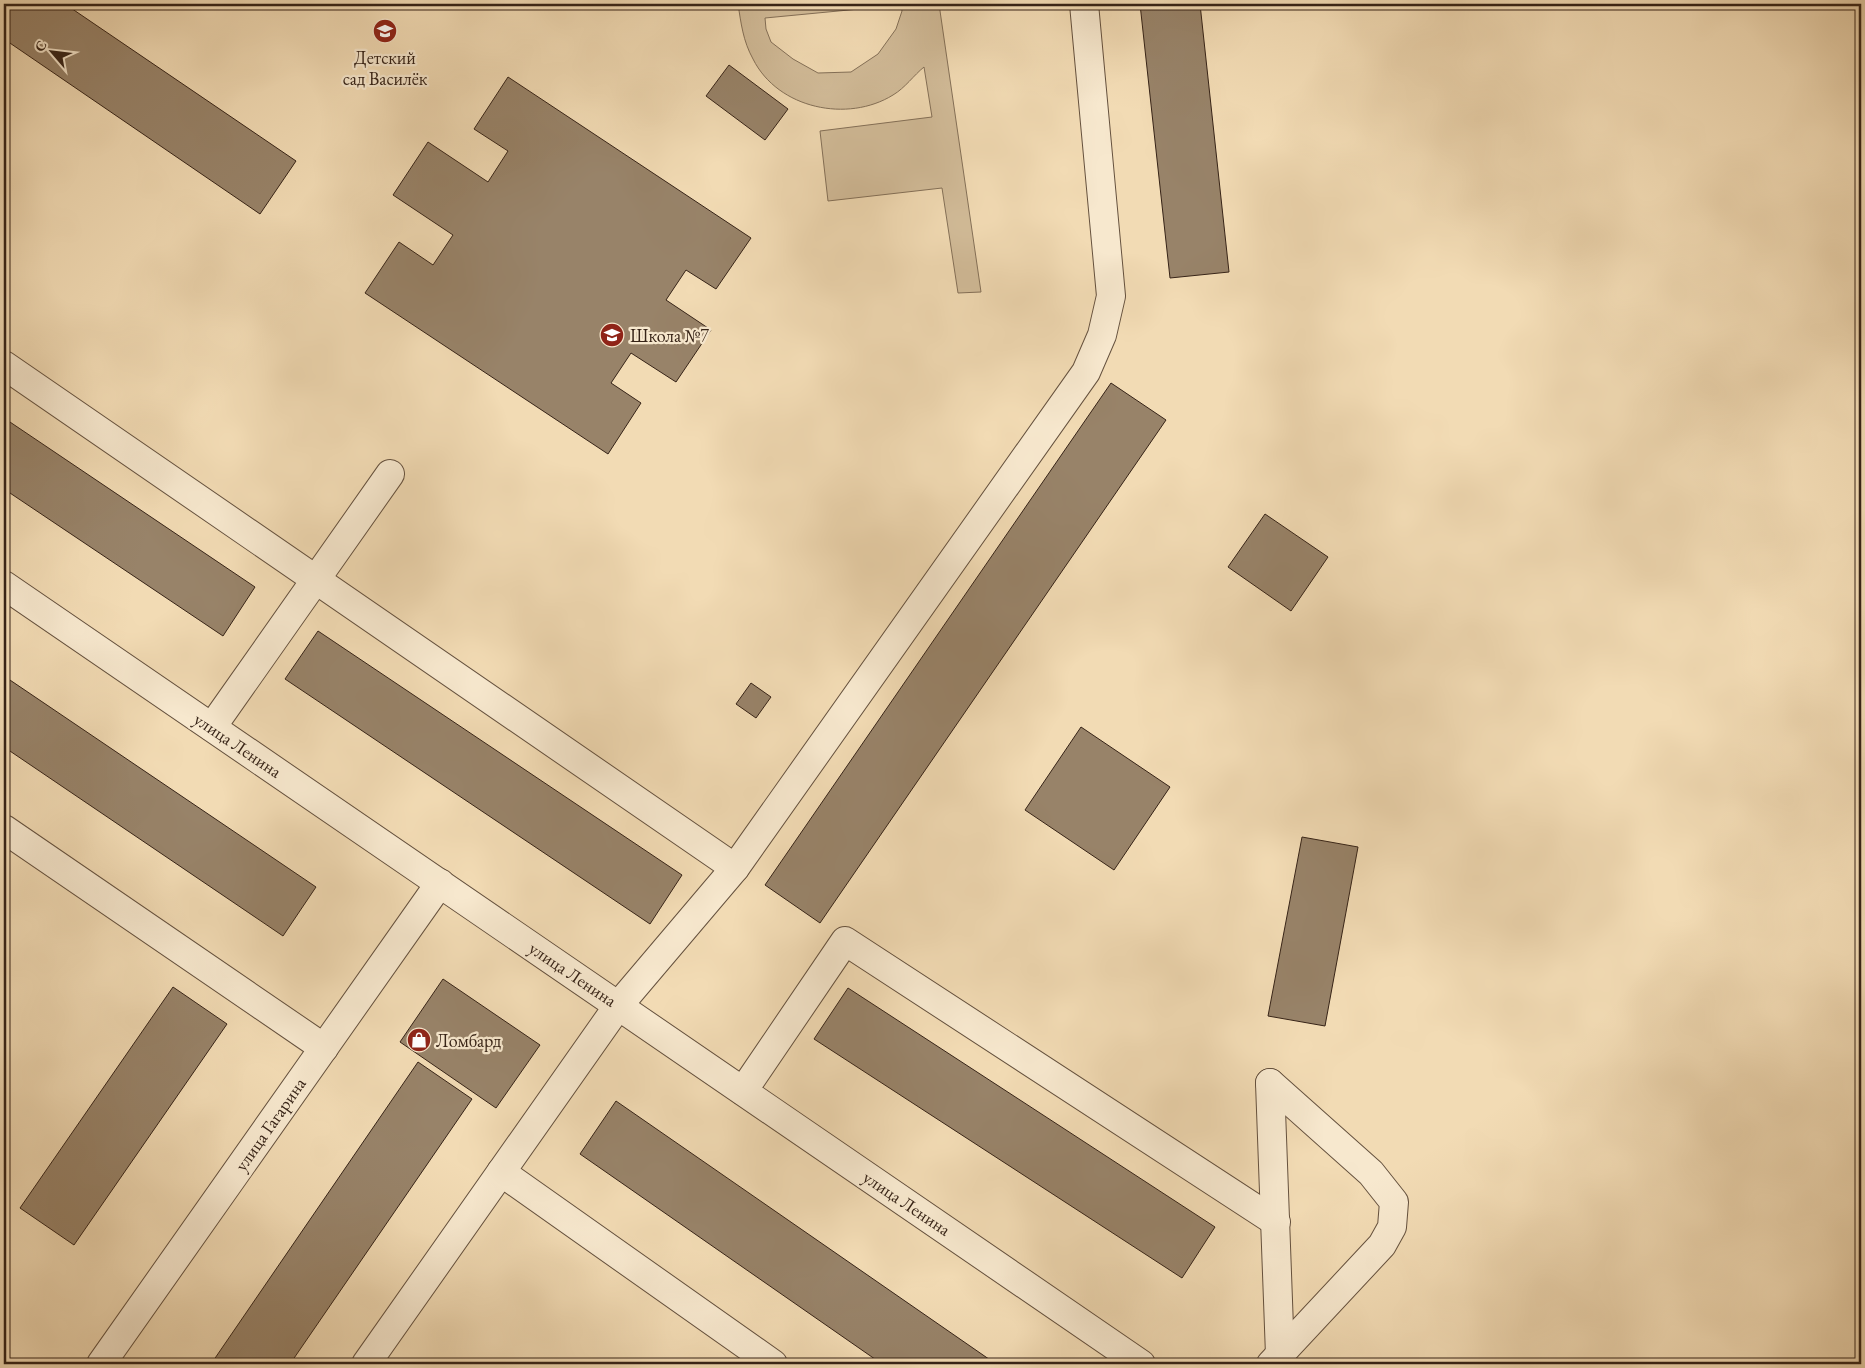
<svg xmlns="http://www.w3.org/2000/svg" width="1865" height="1368" font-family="'EB Garamond',serif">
<rect width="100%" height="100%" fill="#f2dbb4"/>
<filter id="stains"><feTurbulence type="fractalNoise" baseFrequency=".004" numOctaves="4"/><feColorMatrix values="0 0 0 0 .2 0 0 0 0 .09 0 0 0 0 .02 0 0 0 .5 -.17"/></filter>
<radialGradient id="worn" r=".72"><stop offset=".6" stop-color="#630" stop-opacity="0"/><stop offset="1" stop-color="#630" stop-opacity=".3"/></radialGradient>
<path fill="#d2bc99" stroke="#847058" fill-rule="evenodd" d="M738 4H939L981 292 958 293 942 188 828 201 820 131 932 117 924 67C914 75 905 88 893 95 848 123 778 109 753 59 743 41 741 23 738 4ZM901 5 902 11 896 29 878 54 851 72 818 73 793 59 771 42 766 29 765 18Z"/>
<g fill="#988369" stroke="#362317">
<path d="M4 4H65L296 161 260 214 4 39Z"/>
<path d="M1140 4H1200L1229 272 1170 278Z"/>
<path d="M729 65 788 109 765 140 706 96Z"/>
<path d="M508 77 751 238 716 289 686 270 666 300 711 330 676 382 631 353 611 383 641 403 608 454 365 293 399 242 433 265 453 235 393 195 428 142 488 182 508 151 474 129Z"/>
<path d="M1111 383 1166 420 820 923 765 885Z"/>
<path d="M4 418 255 587 223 636 4 489Z"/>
<path d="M1265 514 1328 557 1291 611 1228 567Z"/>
<path d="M318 631 682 875 650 924 285 679Z"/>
<path d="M4 676 316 887 283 936 4 747Z"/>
<path d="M751 683 771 697 756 718 736 704Z"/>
<path d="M1081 727 1170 787 1114 870 1025 810Z"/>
<path d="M1302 837 1358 847 1325 1026 1268 1016Z"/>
<path d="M443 979 540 1045 496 1108 400 1042Z"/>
<path d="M173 987 227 1024 74 1245 20 1208Z"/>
<path d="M848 988 1215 1227 1182 1278 814 1039Z"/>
<path d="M418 1062 472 1099 290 1364H211Z"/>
<path d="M616 1101 996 1364H882L580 1154Z"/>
</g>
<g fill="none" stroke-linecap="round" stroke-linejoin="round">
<g stroke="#65513e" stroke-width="30">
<g id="minor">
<path d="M4 365 735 868"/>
<path d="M4 585 1141 1364"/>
<path d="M212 727 390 474"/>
<path d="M4 829 324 1048"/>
<path d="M1270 1083 1371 1173 1394 1202 1392 1227 1382 1245 1271 1364"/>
<path d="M1270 1083 1280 1355"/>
<path d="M743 1091 845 941 1276 1222"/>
<path d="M501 1172 773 1364"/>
<path d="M101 1364 440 883"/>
<path d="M366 1364 618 1006 735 868 1086 372 1102 335 1111 296 1084 4"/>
</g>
</g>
<use href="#minor" stroke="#f7e8ce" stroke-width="28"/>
</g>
<defs>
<g id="school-disc" transform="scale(1.25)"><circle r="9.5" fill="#8f2418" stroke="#f7e8ce"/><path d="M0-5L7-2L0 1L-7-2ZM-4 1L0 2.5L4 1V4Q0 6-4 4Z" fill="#fff"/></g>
<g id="shop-disc" transform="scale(1.25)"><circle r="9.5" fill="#8f2418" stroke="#f7e8ce"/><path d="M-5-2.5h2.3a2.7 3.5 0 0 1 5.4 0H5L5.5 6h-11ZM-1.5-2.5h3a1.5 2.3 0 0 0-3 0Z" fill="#fff"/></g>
</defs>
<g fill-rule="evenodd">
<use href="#school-disc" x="385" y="31"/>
<use href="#school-disc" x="612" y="335"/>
<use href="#shop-disc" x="419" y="1040"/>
</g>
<g text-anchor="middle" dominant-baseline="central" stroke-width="4.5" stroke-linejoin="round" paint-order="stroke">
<g font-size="18" fill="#362317" stroke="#f7e8ce" text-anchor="start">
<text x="385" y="57" text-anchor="middle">Детский<tspan x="385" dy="21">сад Василёк</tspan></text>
<text x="630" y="335">Школа №7</text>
<text x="436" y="1040">Ломбард</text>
</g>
<g font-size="18" fill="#362317" stroke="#f7e8ce">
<text transform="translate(238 745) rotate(34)">улица Ленина</text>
<text transform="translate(573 974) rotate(34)">улица Ленина</text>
<text transform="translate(270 1124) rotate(-55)">улица Гагарина</text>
<text transform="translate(907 1203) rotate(34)">улица Ленина</text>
</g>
</g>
<rect width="1865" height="1368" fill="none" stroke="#f2dbb4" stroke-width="20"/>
<rect x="5" y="5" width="1855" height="1358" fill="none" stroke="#362317" stroke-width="2.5"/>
<rect x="10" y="10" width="1845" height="1348" fill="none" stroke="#362317"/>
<g transform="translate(52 52) rotate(298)" stroke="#f7e8ce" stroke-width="4" paint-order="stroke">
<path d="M0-4L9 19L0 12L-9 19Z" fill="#362317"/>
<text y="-8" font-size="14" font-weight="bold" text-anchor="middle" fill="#362317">С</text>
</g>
<rect width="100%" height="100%" filter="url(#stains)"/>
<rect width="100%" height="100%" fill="url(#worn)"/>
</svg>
